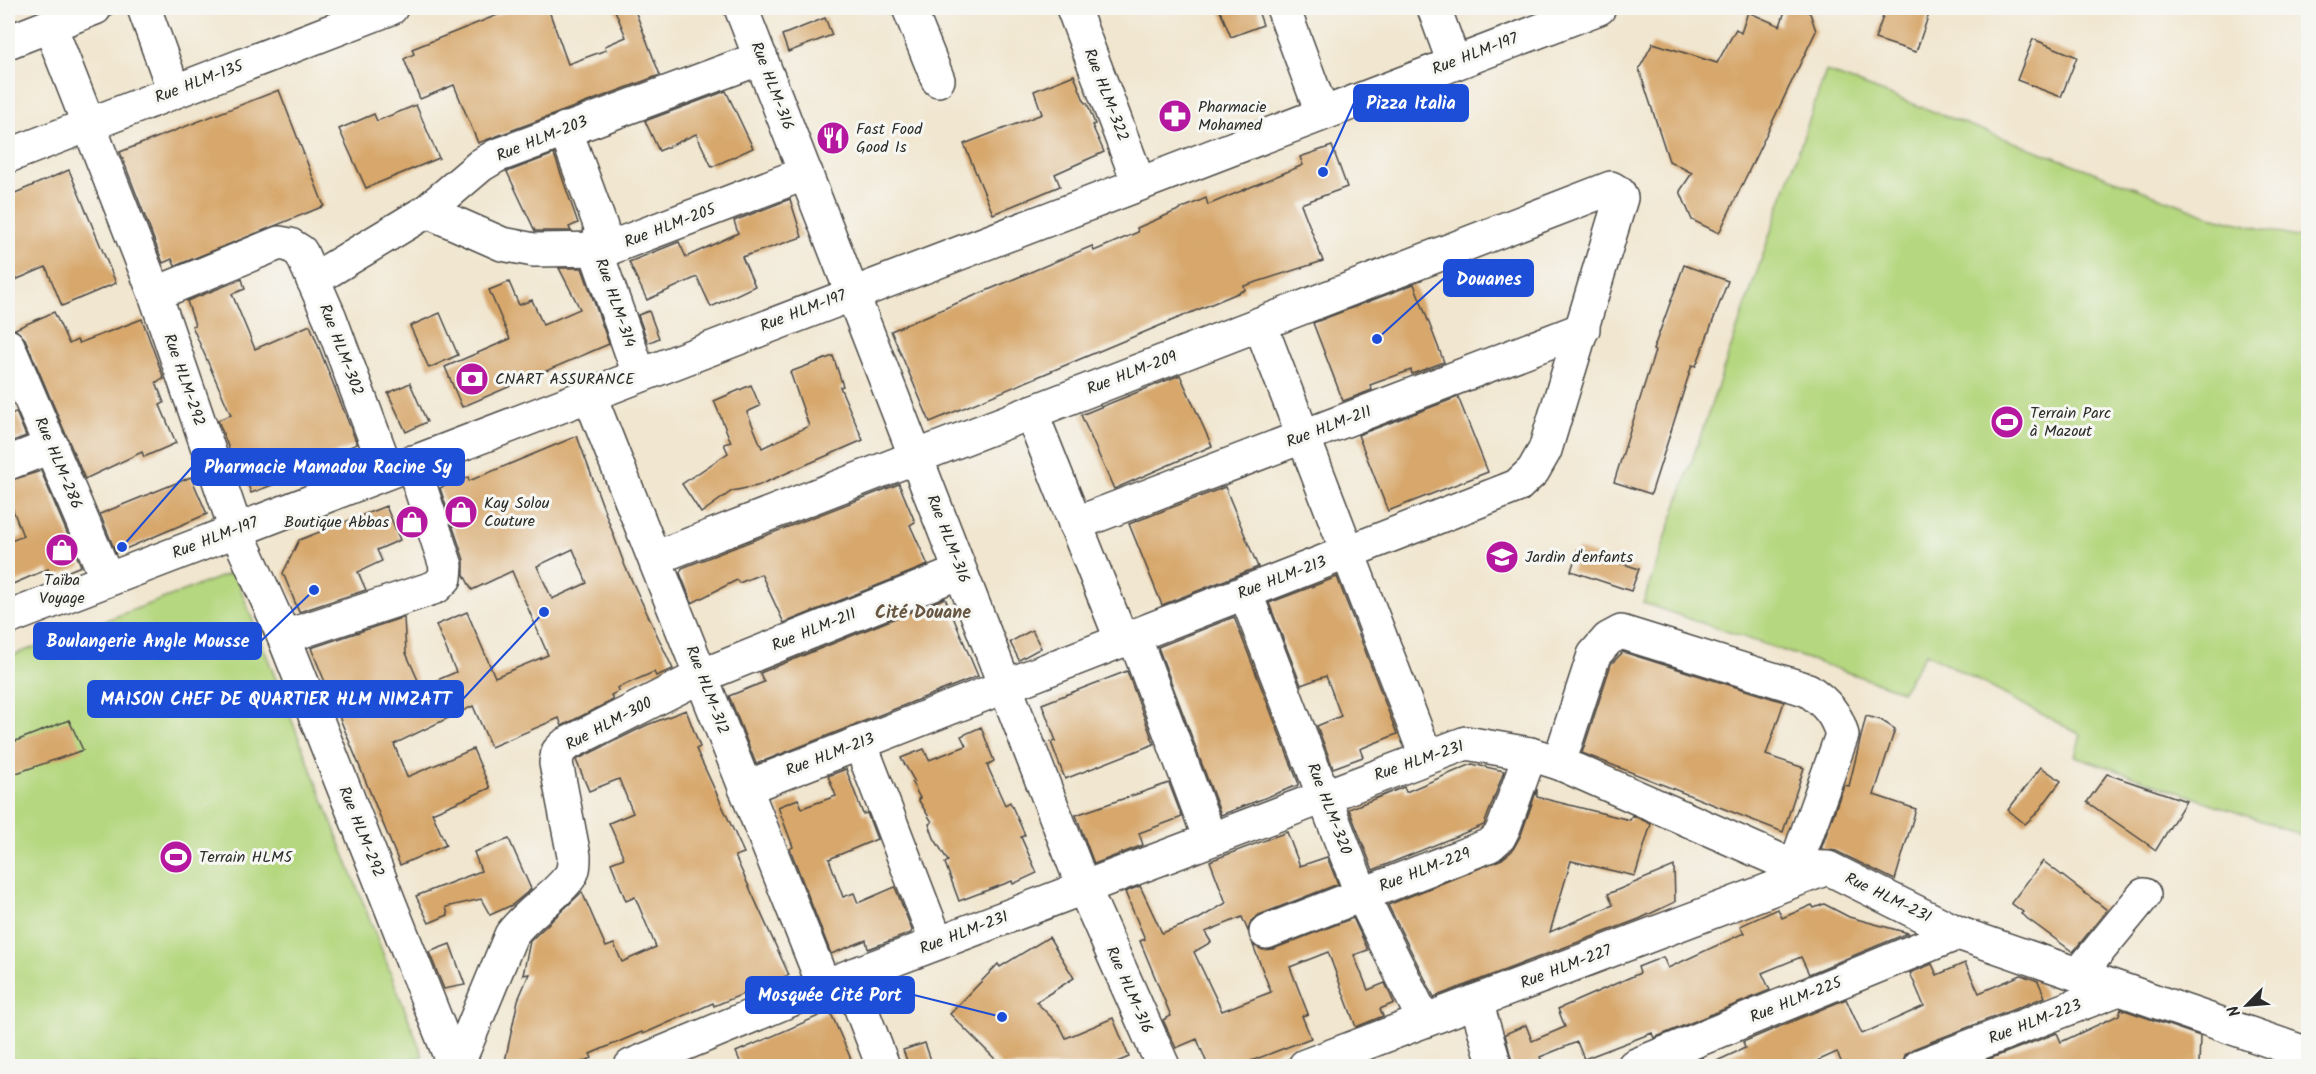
<svg xmlns="http://www.w3.org/2000/svg" width="2316" height="1074" font-family="Kalam,sans-serif">
<rect width="100%" height="100%" fill="#f6f6f2"/>
<filter id="ink" filterUnits="userSpaceOnUse"><feTurbulence type="fractalNoise" baseFrequency=".0167" numOctaves="2"/><feDisplacementMap in="SourceGraphic" scale="12" xChannelSelector="R" yChannelSelector="G"/><feConvolveMatrix kernelMatrix="1 2 1 2 8 2 1 2 1" color-interpolation-filters="sRGB"/></filter>
<filter id="wash" filterUnits="userSpaceOnUse"><feTurbulence type="fractalNoise" baseFrequency=".008" numOctaves="4" result="noise"/><feDisplacementMap in="SourceGraphic" scale="24" xChannelSelector="R" yChannelSelector="G"/><feGaussianBlur stdDeviation="1.35" result="paint"/><feColorMatrix in="noise" values="0 0 0 0 0 0 0 0 0 0 0 0 0 0 0 0 0 1.4 0 .05"/><feComposite in="paint" operator="in"/></filter>
<g filter="url(#wash)">
<rect width="100%" height="100%" fill="#f1e6cf"/>
<g fill="#b5d77f" stroke="#708155" stroke-width="1.5">
<path d="M1826 71 2210 216 2308 240V837L2075 756 2081 735 1926 653 1902 691 1643 603Z"/>
<path d="M234 572 423 1056 394 1066H8V657Z"/>
</g>
<g id="blocks">
<g fill="#d7a76c" fill-rule="evenodd">
<path d="M515 8H548L568 64 606 50 605 46 626 37 614 8H634L660 75 478 143 454 85 420 99 404 59 414 54 412 49Z"/>
<path d="M1219 8H1257L1263 25 1231 37Z"/>
<path d="M1786 8H1797L1810 13 1816 31 1719 233 1692 220 1680 191 1692 173 1669 161 1639 69 1653 43 1717 63 1736 29 1741 33 1748 12 1780 26Z"/>
<path d="M1886 8H1931L1916 52 1875 39Z"/>
<path d="M825 18 832 35 788 52 782 35Z"/>
<path d="M2033 39 2077 57 2061 97 2017 80Z"/>
<path d="M1074 75 1085 103H1087L1095 124 1092 125 1104 152 1055 174 1060 186 993 214 964 144 1042 114 1034 91Z"/>
<path d="M279 90 324 206 175 266 172 259 163 263 120 152Z"/>
<path d="M726 91 753 148 712 167 696 134 659 151 645 121Z"/>
<path d="M416 105 439 158 366 188 339 129 374 114 377 121Z"/>
<path d="M1332 146 1347 187 1301 204 1323 261 1244 286 1245 290 930 422 891 331 1092 246 1094 251 1138 232 1137 228 1206 198 1208 205 1303 165 1300 157Z"/>
<path d="M554 154 578 223 569 227 571 231H535L507 172Z"/>
<path d="M69 170 116 283 62 306 46 267 8 283V196Z"/>
<path d="M790 199 802 237 742 257 755 286 711 307 697 277 647 300 629 262 679 242 686 257 738 233 734 221Z"/>
<path d="M1684 265 1728 281 1696 366 1692 365 1651 494 1614 482 1655 351 1653 350Z"/>
<path d="M559 268H582L609 344 462 407 445 367 510 339 489 290 509 282 519 305 532 300 543 325 580 309Z"/>
<path d="M242 279 245 289 232 294 255 349 310 325 357 444 289 473 291 478 251 493 237 455 232 457 218 420 231 415 192 326 195 325 187 301Z"/>
<path d="M1414 284 1444 362 1412 374 1411 370 1370 385 1372 390 1343 401 1313 323Z"/>
<path d="M649 311 659 338 648 343 638 315Z"/>
<path d="M54 312 69 344 77 340 79 343 142 319 164 379 156 382 164 403 160 405 176 443 144 457 142 452 85 479 25 339 15 329Z"/>
<path d="M440 313 458 355 429 368 410 326Z"/>
<path d="M833 356 843 386 840 387 863 440 757 486 732 491 701 513 682 484 728 453 724 444 731 442 714 401 751 385 760 406 747 412 762 448 809 426 790 372Z"/>
<path d="M1180 375 1212 446 1114 489 1081 415Z"/>
<path d="M410 383 427 422 406 432 388 393Z"/>
<path d="M1458 397 1488 472 1388 511 1358 435Z"/>
<path d="M16 412 26 436 8 443V415Z"/>
<path d="M577 436 625 566 673 669 656 676 654 672 617 688 619 691 611 695 613 700 562 726 559 718 491 747 473 706 394 744 407 777 473 749 490 788 432 813 446 845 400 865 311 648 404 617 406 653 421 687 456 672 436 625 467 612 495 677 548 655 512 571 472 590 464 575V560L440 488 468 477 469 481ZM573 549 587 583 552 599 537 566Z"/>
<path d="M41 471 81 566 52 578 48 569 8 586V542L23 536 8 497V481Z"/>
<path d="M191 477 207 514 116 553 100 514Z"/>
<path d="M899 484 915 522 910 525 928 565 784 623 761 574 739 583 737 580 692 603 680 573 682 568Z"/>
<path d="M1225 487 1258 567 1162 605 1129 524Z"/>
<path d="M386 506 400 540 377 550 382 561 358 572 366 590 299 612 283 573 299 540Z"/>
<path d="M1578 549 1639 569 1631 591 1571 571Z"/>
<path d="M1337 577 1397 734 1360 749 1363 757 1333 768 1317 726 1341 716 1326 676 1301 685 1269 603Z"/>
<path d="M945 598 978 676 756 764 729 696 764 682 760 673Z"/>
<path d="M1234 617 1298 782V785L1221 815 1158 647Z"/>
<path d="M1032 630 1041 648 1019 660 1010 642Z"/>
<path d="M1623 652 1784 702 1766 755 1804 768 1783 832 1582 753 1611 664Z"/>
<path d="M1127 671 1154 744 1065 779 1051 742 1056 741 1042 704Z"/>
<path d="M686 710 700 747 696 749 744 853 735 856 789 975 714 1006 713 1003 643 1034 642 1032 590 1054 592 1058 572 1066H504L518 1000 529 974 523 975 530 941 582 892 606 947 614 944 622 962 656 947 635 897 626 901 611 863 624 858 609 823 633 813 619 779 589 791 576 760 647 725Z"/>
<path d="M1866 716 1881 720 1895 729 1874 795 1916 809 1895 880 1836 851 1821 849 1844 785 1849 786Z"/>
<path d="M69 720 83 750 8 776V744Z"/>
<path d="M981 727 994 761 987 765 1005 805 1010 802 1025 835 1021 837 1037 873 1013 884 1012 881 959 901 945 863 948 861 934 838 929 824 932 822 918 799 920 798 912 783 915 782 901 758 924 749 929 760 966 746 961 736Z"/>
<path d="M1472 764 1504 771 1484 825 1373 870 1349 809 1404 787 1406 792Z"/>
<path d="M2041 767 2061 781 2037 813 2025 824 2008 810Z"/>
<path d="M846 769 863 814 867 813 877 839 829 859 843 897 854 893 858 903 895 887 912 930 911 933 868 949 866 940 831 954 790 849 793 847 778 807 798 799 802 808 836 796 828 776Z"/>
<path d="M2107 774 2186 801 2156 850 2087 802Z"/>
<path d="M1169 783 1182 817 1139 833 1143 845 1094 864 1076 815Z"/>
<path d="M1537 789V797L1630 820 1632 815 1651 824 1635 876 1571 861 1550 932 1613 905 1608 894 1674 866 1675 902 1639 919 1434 997 1388 905 1502 859 1512 851 1521 835Z"/>
<path d="M1287 832 1300 866 1327 857 1338 884 1259 915 1251 921 1248 931 1242 917 1205 932 1211 942 1194 952 1222 1011 1271 992 1253 945 1263 950 1273 949 1353 918 1368 950 1354 955 1368 990 1385 983 1394 1003 1380 1009 1383 1016 1356 1027 1328 952 1290 967 1308 1014 1302 1016 1311 1038 1238 1066H1208L1197 1039 1176 1048 1163 1020 1171 1016 1140 941 1145 939 1125 892 1140 886 1162 933 1197 920 1226 903 1210 861Z"/>
<path d="M509 839 531 889 512 905 490 915 481 899 446 907 448 915 429 923 416 896 481 871 474 852Z"/>
<path d="M2043 861 2107 910 2073 952 2021 914 2023 912 2011 903Z"/>
<path d="M1824 904 1849 917 1908 933 1809 974 1801 957 1762 973 1770 990 1654 1038 1652 1033 1584 1059 1577 1042 1540 1057 1544 1066H1513L1505 1034 1526 1025 1532 1041 1565 1027 1558 1009 1640 973 1638 967 1663 957 1668 968 1744 933 1740 926 1778 909 1782 918 1812 905 1814 908Z"/>
<path d="M1049 937 1074 978 1036 1002 1060 1026 1066 1038 1113 1018 1129 1057 1107 1066H1002L950 1014 998 964 1000 967Z"/>
<path d="M450 944 465 985 444 989 429 952Z"/>
<path d="M1965 963 1979 993 2021 975 2038 981 2045 997 1913 1049 1905 1055 1902 1066H1843L1837 1052 1806 1066H1684L1703 1058 1706 1066 1745 1048 1743 1042 1846 999 1862 1034 1924 1006 1910 973 1932 964 1937 975Z"/>
<path d="M2121 1009 2200 1036 2199 1066H1971L2057 1033 2061 1042 2119 1015Z"/>
<path d="M830 1011 854 1066H742L736 1052Z"/>
<path d="M925 1043 933 1066H909L903 1050Z"/>
</g>
</g>
</g>
<g filter="url(#ink)">
<use href="#blocks" fill-opacity="0" stroke="#494744" stroke-width="1.5"/>
<g fill="none" stroke-linecap="round" stroke-linejoin="round">
<g stroke="#494744" stroke-width="36">
<g id="minor">
<path d="M144 8 174 91"/>
<path d="M741 8 1083 886 1163 1066"/>
<path d="M909 8 938 80"/>
<path d="M1073 8 1139 184"/>
<path d="M1283 8 1322 113"/>
<path d="M1434 8 1454 63"/>
<path d="M50 26 155 294 236 530 284 637 454 1066"/>
<path d="M8 42 95 8"/>
<path d="M565 129 601 227C601 238 596 246 598 257L639 374"/>
<path d="M8 156 391 8"/>
<path d="M427 211 502 244 534 250 607 249 806 173"/>
<path d="M313 280 427 211 481 165 496 156 761 58"/>
<path d="M155 294 279 243 290 245 301 252 330 318 387 471"/>
<path d="M1260 324 1426 756"/>
<path d="M8 346 107 579"/>
<path d="M589 394 824 986"/>
<path d="M1031 412 1122 641"/>
<path d="M8 463 52 446"/>
<path d="M1075 524 1583 329"/>
<path d="M655 558 1611 188 1619 193 1621 198 1545 450 1533 471 1517 486 745 788"/>
<path d="M1245 592 1362 895 1424 1020"/>
<path d="M8 618 1599 8"/>
<path d="M1134 636 1210 839"/>
<path d="M284 637 436 587 445 578 446 566 412 462"/>
<path d="M860 743 937 943"/>
<path d="M1559 763 1594 655 1608 639 1621 632 1808 690C1825 702 1837 714 1842 735L1795 867"/>
<path d="M1266 932 1490 845 1499 837 1504 827 1530 754"/>
<path d="M2079 974 2144 895"/>
<path d="M849 977 883 1066"/>
<path d="M1476 1001 1495 1066"/>
<path d="M457 1066 511 935C527 913 551 900 568 879 574 872 574 865 574 856L556 763 558 752 565 745 701 676 960 572"/>
<path d="M631 1066 824 986 1466 743 1530 754 1559 763 1795 867 1828 868 1958 933 2308 1054"/>
<path d="M1305 1066 1822 870"/>
<path d="M1634 1066 1958 933"/>
<path d="M1920 1066 2116 990"/>
</g>
</g>
<use href="#minor" stroke="#fff" stroke-width="33"/>
</g>
</g>
<defs>
<g id="pharmacy-disc" transform="scale(1.725)"><circle r="9.5" fill="#b5179e" stroke="#f6f6f2"/><path d="M-2-6h4v4h4v4h-4v4h-4v-4h-4v-4h4Z" fill="#fff"/></g>
<g id="restaurant-disc" transform="scale(1.725)"><circle r="9.5" fill="#b5179e" stroke="#f6f6f2"/><path d="M-5-6h1v4h1v-4h1v4h1v-4h1v5L-1.5 .5V6h-2V.5L-5-1ZM5-6V6H3V1.5H1.5Q1.5-4 5-6Z" fill="#fff"/></g>
<g id="bank-disc" transform="scale(1.725)"><circle r="9.5" fill="#b5179e" stroke="#f6f6f2"/><path d="M-6-4H6V4H-6ZM0-2.3a2.3 2.3 0 1 0 0 4.6a2.3 2.3 0 1 0 0-4.6Z" fill="#fff"/></g>
<g id="stadium-disc" transform="scale(1.725)"><circle r="9.5" fill="#b5179e" stroke="#f6f6f2"/><path d="M0-5a6.5 5 0 1 0 0 10a6.5 5 0 1 0 0-10ZM-3.5-1.8h7v3.6h-7Z" fill="#fff"/></g>
<g id="shop-disc" transform="scale(1.725)"><circle r="9.5" fill="#b5179e" stroke="#f6f6f2"/><path d="M-5-2.5h2.3a2.7 3.5 0 0 1 5.4 0H5L5.5 6h-11ZM-1.5-2.5h3a1.5 2.3 0 0 0-3 0Z" fill="#fff"/></g>
<g id="school-disc" transform="scale(1.725)"><circle r="9.5" fill="#b5179e" stroke="#f6f6f2"/><path d="M0-5L7-2L0 1L-7-2ZM-4 1L0 2.5L4 1V4Q0 6-4 4Z" fill="#fff"/></g>
</defs>
<g fill-rule="evenodd">
<use href="#pharmacy-disc" x="1175" y="116"/>
<use href="#restaurant-disc" x="833" y="138"/>
<use href="#bank-disc" x="472" y="379"/>
<use href="#stadium-disc" x="2007" y="422"/>
<use href="#shop-disc" x="461" y="512"/>
<use href="#shop-disc" x="412" y="522"/>
<use href="#shop-disc" x="62" y="550"/>
<use href="#school-disc" x="1502" y="557"/>
<use href="#stadium-disc" x="176" y="857"/>
</g>
<g text-anchor="middle" dominant-baseline="central" stroke-width="6" stroke-linejoin="round" paint-order="stroke">
<g font-size="16" fill="#2b2b2b" stroke="#f6f6f2">
<text transform="translate(1475 54) rotate(-21)">Rue HLM-197</text>
<text transform="translate(199 82) rotate(-21)">Rue HLM-135</text>
<text transform="translate(772 86) rotate(69)">Rue HLM-316</text>
<text transform="translate(1106 95) rotate(69)">Rue HLM-322</text>
<text transform="translate(542 139) rotate(-22)">Rue HLM-203</text>
<text transform="translate(670 226) rotate(-21)">Rue HLM-205</text>
<text transform="translate(615 303) rotate(71)">Rue HLM-314</text>
<text transform="translate(803 311) rotate(-21)">Rue HLM-197</text>
<text transform="translate(341 350) rotate(69)">Rue HLM-302</text>
<text transform="translate(1132 373) rotate(-21)">Rue HLM-209</text>
<text transform="translate(184 380) rotate(71)">Rue HLM-292</text>
<text transform="translate(1329 427) rotate(-21)">Rue HLM-211</text>
<text transform="translate(58 463) rotate(67)">Rue HLM-286</text>
<text transform="translate(215 538) rotate(-21)">Rue HLM-197</text>
<text transform="translate(948 539) rotate(69)">Rue HLM-316</text>
<text transform="translate(1282 578) rotate(-21)">Rue HLM-213</text>
<text transform="translate(814 630) rotate(-22)">Rue HLM-211</text>
<text transform="translate(707 690) rotate(69)">Rue HLM-312</text>
<text transform="translate(609 724) rotate(-28)">Rue HLM-300</text>
<text transform="translate(830 755) rotate(-21)">Rue HLM-213</text>
<text transform="translate(1419 761) rotate(-19)">Rue HLM-231</text>
<text transform="translate(1329 809) rotate(69)">Rue HLM-320</text>
<text transform="translate(361 832) rotate(68)">Rue HLM-292</text>
<text transform="translate(1425 870) rotate(-21)">Rue HLM-229</text>
<text transform="translate(1888 898) rotate(26)">Rue HLM-231</text>
<text transform="translate(964 933) rotate(-21)">Rue HLM-231</text>
<text transform="translate(1566 967) rotate(-21)">Rue HLM-227</text>
<text transform="translate(1129 990) rotate(66)">Rue HLM-316</text>
<text transform="translate(1796 1000) rotate(-22)">Rue HLM-225</text>
<text transform="translate(2035 1022) rotate(-21)">Rue HLM-223</text>
</g>
<g font-size="16" fill="#2b2b2b" stroke="#f6f6f2" text-anchor="start">
<text x="1198" y="107">Pharmacie<tspan x="1198" dy="18">Mohamed</tspan></text>
<text x="856" y="129">Fast Food<tspan x="856" dy="18">Good Is</tspan></text>
<text x="495" y="379">CNART ASSURANCE</text>
<text x="2030" y="413">Terrain Parc<tspan x="2030" dy="18">à Mazout</tspan></text>
<text x="484" y="503">Kay Solou<tspan x="484" dy="18">Couture</tspan></text>
<text x="389" y="522" text-anchor="end">Boutique Abbas</text>
<text x="1525" y="557">Jardin d'enfants</text>
<text x="62" y="580" text-anchor="middle">Taïba<tspan x="62" dy="18">Voyage</tspan></text>
<text x="199" y="857">Terrain HLM5</text>
</g>
<g font-size="18" font-weight="bold" fill="#675642" stroke="#f6f6f2">
<text x="923" y="613">Cité Douane</text>
</g>
</g>
<path fill="none" stroke="#1d4ed8" stroke-width="2" d="M1323 172L1354 103M1377 339L1444 278M122 547L192 467M314 590L261 641M544 612L463 699M1002 1017L914 995"/>
<g fill="#1d4ed8" stroke="#f6f6f2" stroke-width="2">
<circle cx="1323" cy="172" r="6"/>
<circle cx="1377" cy="339" r="6"/>
<circle cx="122" cy="547" r="6"/>
<circle cx="314" cy="590" r="6"/>
<circle cx="544" cy="612" r="6"/>
<circle cx="1002" cy="1017" r="6"/>
</g>
<g fill="#1d4ed8" stroke="#1d4ed8" stroke-width="2">
<rect x="1354" y="85" width="114" height="36" rx="6"/>
<rect x="1444" y="260" width="89" height="36" rx="6"/>
<rect x="192" y="449" width="272" height="36" rx="6"/>
<rect x="34" y="623" width="227" height="36" rx="6"/>
<rect x="88" y="681" width="375" height="36" rx="6"/>
<rect x="746" y="977" width="168" height="36" rx="6"/>
</g>
<g font-size="18" text-anchor="middle" font-weight="bold" fill="#fff">
<text x="1411" y="109">Pizza Italia</text>
<text x="1489" y="285">Douanes</text>
<text x="328" y="473">Pharmacie Mamadou Racine Sy</text>
<text x="148" y="647">Boulangerie Angle Mousse</text>
<text x="276" y="705">MAISON CHEF DE QUARTIER HLM NIMZATT</text>
<text x="830" y="1001">Mosquée Cité Port</text>
</g>
<rect width="2316" height="1074" fill="none" stroke="#f6f6f2" stroke-width="30"/>
<g transform="translate(2247 1005) rotate(245)" stroke="#f6f6f2" stroke-width="4.5" paint-order="stroke">
<path d="M0-4.5L10 22L0 15L-10 22Z" fill="#2b2b2b"/>
<text y="-9" font-size="16" font-weight="bold" text-anchor="middle" fill="#2b2b2b">N</text>
</g>
</svg>
